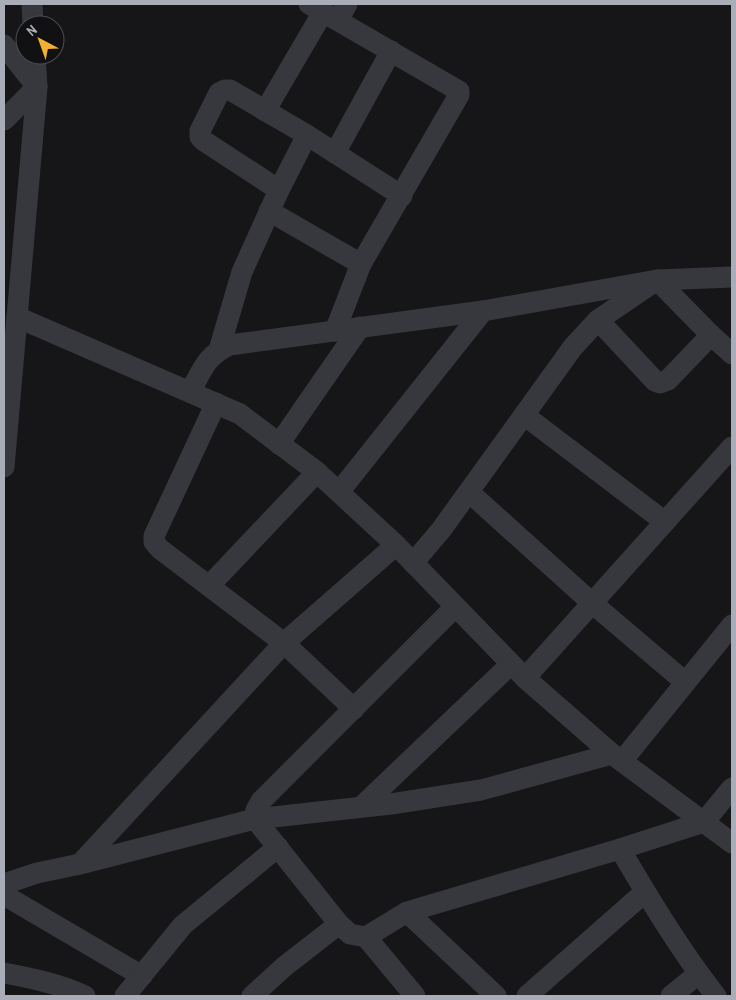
<svg xmlns="http://www.w3.org/2000/svg" width="736" height="1000" font-family="'Archivo Narrow',sans-serif">
<rect width="100%" height="100%" fill="#161618"/>
<g fill="none" stroke-linecap="round" stroke-linejoin="round">
<g stroke="#37383d" stroke-width="21">
<path d="M32 4 33 25"/>
<path d="M309 4 459 91V95L361 264 335 331"/>
<path d="M338 20 347 4"/>
<path d="M4 45 37 87 4 120"/>
<path d="M265 111 323 12"/>
<path d="M335 153 391 51"/>
<path d="M279 190 204 141 200 137V131L219 93 225 90H230L307 135 402 196"/>
<path d="M269 211 361 264"/>
<path d="M657 280 711 335 732 354"/>
<path d="M17 317 240 414 317 472 396 545 525 678 612 754 732 843"/>
<path d="M598 320 655 381 660 383 668 380 711 335"/>
<path d="M219 350 242 272 279 190 307 135"/>
<path d="M190 392C202 371 206 355 230 345L483 311 657 280 732 277"/>
<path d="M216 403 154 536V542L160 549 284 643 354 709"/>
<path d="M524 415 665 522"/>
<path d="M279 444 360 327"/>
<path d="M4 467 37 87 35 55"/>
<path d="M339 492 483 311"/>
<path d="M469 492 592 603 685 682"/>
<path d="M413 563 441 530 573 347 598 320 651 284"/>
<path d="M209 586 317 472"/>
<path d="M455 607 261 801 256 810 255 819 339 924 350 934 366 937 407 912 620 849 704 822 732 788"/>
<path d="M525 678 732 447"/>
<path d="M622 761 732 625"/>
<path d="M361 807 511 664"/>
<path d="M620 849C650 900 680 950 716 996"/>
<path d="M80 864 284 643 396 545"/>
<path d="M4 884 37 873 80 864 255 819 391 804 481 790 612 754"/>
<path d="M4 895 142 976"/>
<path d="M407 912 496 996"/>
<path d="M366 937 415 996"/>
<path d="M4 973C31 978 60 984 85 996"/>
<path d="M125 996 183 925 278 847"/>
<path d="M252 996 285 966 339 924"/>
<path d="M527 996 645 892"/>
<path d="M671 996 698 974"/>
</g>
</g>
<rect width="736" height="1000" fill="none" stroke="#a8adb8" stroke-width="10"/>
<g transform="translate(40 40) rotate(319)"><circle r="24" fill="#111113" stroke="#4d4f55"/>
<path d="M0-4L9 19L0 12L-9 19Z" fill="#f2b134"/>
<text y="-8" font-size="14" font-weight="bold" text-anchor="middle" fill="#a8adb8">N</text>
</g>
</svg>
